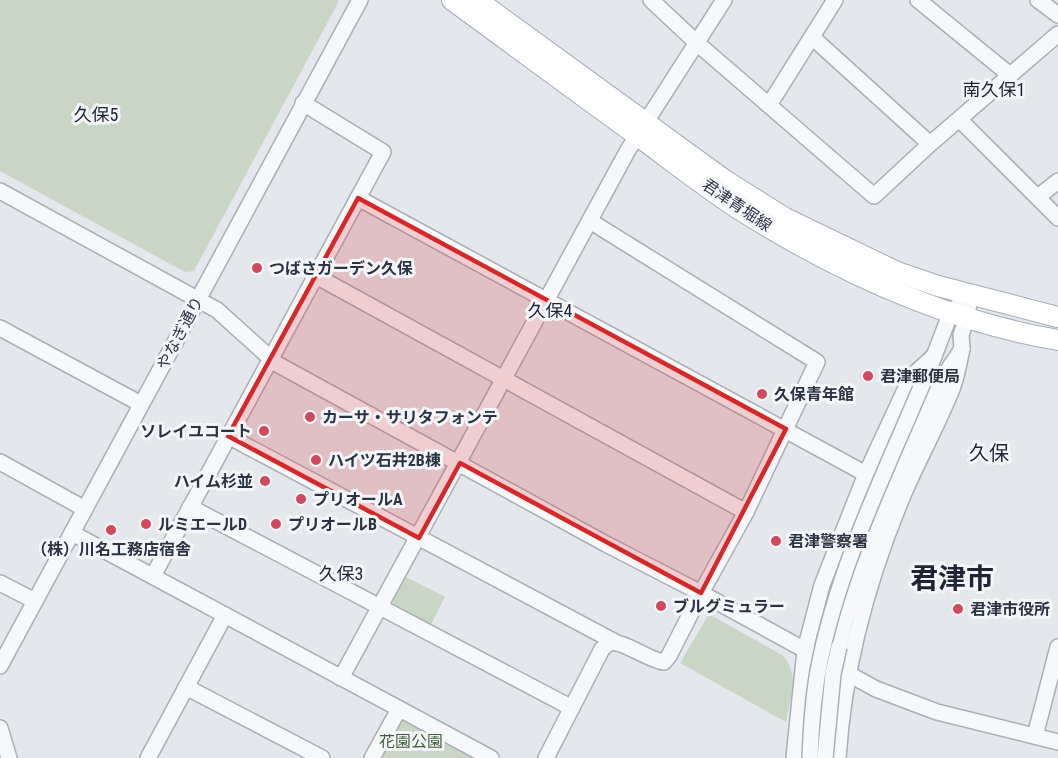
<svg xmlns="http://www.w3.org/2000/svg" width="1058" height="758" font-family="'Roboto Condensed','Noto Sans JP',sans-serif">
<rect width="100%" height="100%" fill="#e4e7ec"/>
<g fill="#c9d6c5">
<path d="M0 0H337L339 1 194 271 185 272 0 171Z"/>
<path d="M404 576 445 597 431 625 395 608 392 599Z"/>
<path d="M709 614 782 655C801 674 790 698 786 722L680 663Z"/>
<path d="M406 719 478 758H381L403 720Z"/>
</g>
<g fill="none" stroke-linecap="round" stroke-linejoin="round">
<g stroke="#a9aeb7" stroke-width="18">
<g id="minor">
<path d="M651 0 698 44 874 196 930 144 1058 34"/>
<path d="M918 0 1010 75"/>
<path d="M1038 0 1058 15"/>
<path d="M812 37 930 144"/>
<path d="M769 105 835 0"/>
<path d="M960 120 1058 218"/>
<path d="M0 191 217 310 277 364 606 544 701 593 876 689 937 712 1058 742"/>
<path d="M1038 197 1058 181"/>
<path d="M358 198 866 474"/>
<path d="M316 276 746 512"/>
<path d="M0 328 141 404"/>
<path d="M931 364 951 312 959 305"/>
<path d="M228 436 617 643"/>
<path d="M0 462 85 509"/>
<path d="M190 507 572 708"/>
<path d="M72 533 491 758"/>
<path d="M153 576 383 152 303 103"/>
<path d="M0 583 35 601"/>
<path d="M839 647 845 620 861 574 885 512 940 382 962 349 961 335 967 317 970 295"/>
<path d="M0 666 360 0"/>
<path d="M341 678 628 150 724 0"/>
<path d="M186 687 322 758"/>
<path d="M0 728 9 758"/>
<path d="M1035 736 1058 647"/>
<path d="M148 758 225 615"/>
<path d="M372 758 399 709"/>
<path d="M546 758 602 649C603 648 609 643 610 643 621 639 650 661 664 662L669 656 701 593 746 512 817 362 590 221"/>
<path d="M794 758 805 650 822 585 866 474 911 377 934 356"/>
<path d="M838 758C844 666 868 578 904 493 919 458 938 424 952 389 957 376 959 362 962 349"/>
</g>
</g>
<g stroke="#a3abb8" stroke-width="22">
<g id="major">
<path d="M452 0C515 46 578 93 642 139 676 164 710 191 745 213 841 273 946 321 1058 340"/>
<path d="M477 0 726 181 785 218 897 272 938 286 1058 317"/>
</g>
</g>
<use href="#minor" stroke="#f7f8fa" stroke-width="15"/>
<use href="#major" stroke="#fff" stroke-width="20"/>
<g stroke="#a9aeb7" stroke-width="18" stroke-linecap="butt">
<g id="minor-bridge">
<path d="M810 758C811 729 813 700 818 671 837 569 885 473 925 378"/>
<path d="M825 758 833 674 839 647"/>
</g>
</g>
<use href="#minor-bridge" stroke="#f7f8fa" stroke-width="15"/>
</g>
<path fill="#d62828" fill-opacity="0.2" stroke="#d62828" stroke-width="4.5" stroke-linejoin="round" d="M358 198 786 429 701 593 460 463 419 538 228 436Z"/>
<g fill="#d1495b" stroke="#f4f6f9" stroke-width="2">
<circle cx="257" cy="268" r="6"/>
<circle cx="868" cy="376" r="6"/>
<circle cx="762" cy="394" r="6"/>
<circle cx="310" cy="417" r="6"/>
<circle cx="264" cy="431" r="6"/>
<circle cx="316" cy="460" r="6"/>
<circle cx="265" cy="481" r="6"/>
<circle cx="301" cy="499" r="6"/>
<circle cx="146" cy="524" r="6"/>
<circle cx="276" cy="524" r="6"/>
<circle cx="111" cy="530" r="6"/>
<circle cx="776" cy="541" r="6"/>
<circle cx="661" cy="606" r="6"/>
<circle cx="958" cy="609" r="6"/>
</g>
<g text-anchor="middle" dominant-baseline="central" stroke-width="6" stroke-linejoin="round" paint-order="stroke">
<g font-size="16" fill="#2b3445" stroke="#f4f6f9">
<text transform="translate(737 205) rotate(34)">君津青堀線</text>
<text transform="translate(180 333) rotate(-62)">やなぎ通り</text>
</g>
<g font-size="16" font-weight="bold" fill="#2b3445" stroke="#f4f6f9" text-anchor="start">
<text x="269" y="268">つばさガーデン久保</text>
<text x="880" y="376">君津郵便局</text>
<text x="774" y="394">久保青年館</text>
<text x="322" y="417">カーサ・サリタフォンテ</text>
<text x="252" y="431" text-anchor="end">ソレイユコート</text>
<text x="328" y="460">ハイツ石井2B棟</text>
<text x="253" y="481" text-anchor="end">ハイム杉並</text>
<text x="313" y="499">プリオールA</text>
<text x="158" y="524">ルミエールD</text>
<text x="288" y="524">プリオールB</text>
<text x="788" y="541">君津警察署</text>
<text x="111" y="549" text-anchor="middle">（株）川名工務店宿舎</text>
<text x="673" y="606">ブルグミュラー</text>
<text x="970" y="609">君津市役所</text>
</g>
<g font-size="16" fill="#3f6138" stroke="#f4f6f9">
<text x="411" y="741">花園公園</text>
</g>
<g font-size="18" fill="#1d2536" stroke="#f4f6f9">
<text x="994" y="89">南久保1</text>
<text x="96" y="114">久保5</text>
<text x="550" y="310">久保4</text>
<text x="341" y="573">久保3</text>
</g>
<g font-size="20" fill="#1d2536" stroke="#f4f6f9">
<text x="989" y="453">久保</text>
</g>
<g font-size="28" font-weight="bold" fill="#1d2536" stroke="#f4f6f9">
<text x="952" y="578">君津市</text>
</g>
</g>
</svg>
